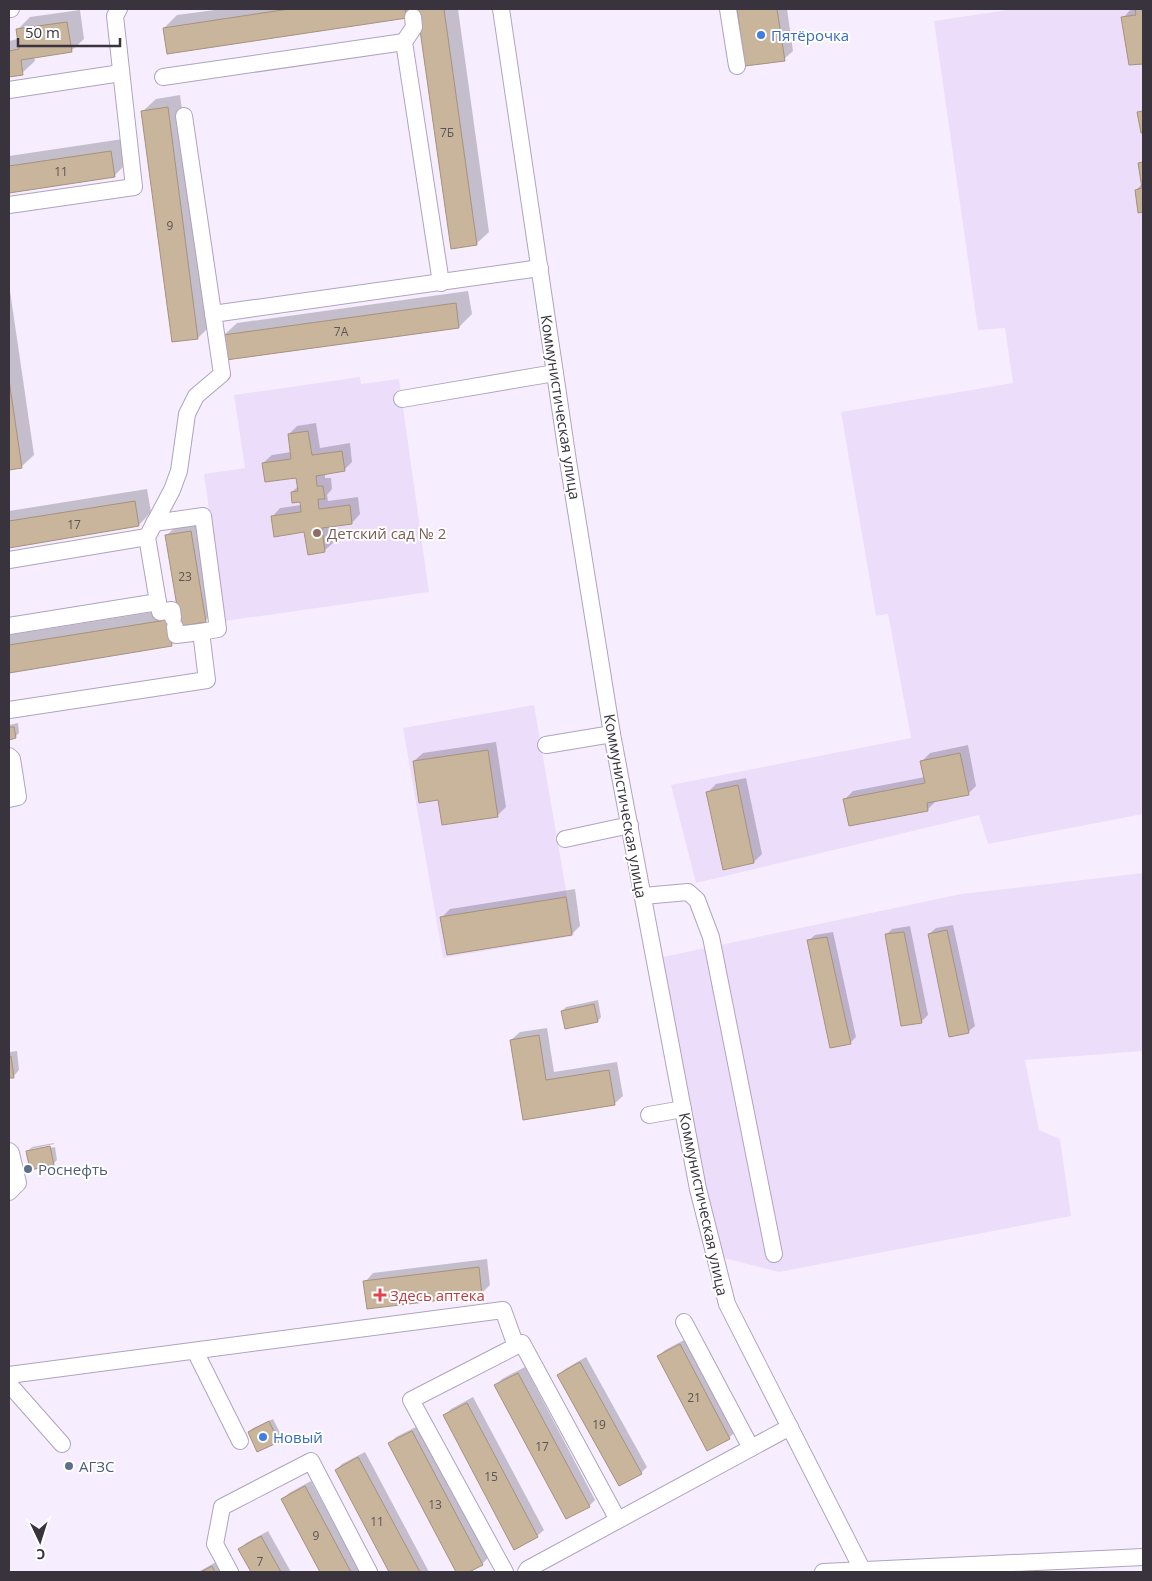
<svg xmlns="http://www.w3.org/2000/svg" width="1152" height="1581" font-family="'Open Sans',sans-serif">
<rect width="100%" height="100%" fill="#f6eeff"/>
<g fill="#ecdefb">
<path d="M1014 9H1143V814L988 844 979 815 696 883 671 785 911 738 888 614 876 616 841 412 1013 383 1005 328 978 330 934 21Z"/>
<path d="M360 377 361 384 399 379 429 592 225 621 204 474 245 468 234 395Z"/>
<path d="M534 705 574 936 443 958 403 728Z"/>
<path d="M1143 873V1051L1025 1060 1039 1130 1060 1139 1071 1216 779 1272 716 1256 663 957 961 894Z"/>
</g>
<g fill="#0003">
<path d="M222 9H458L489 232 476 244 419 15 164 28 177 15Z"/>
<path d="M739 9H787L793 51 784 59 746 65Z"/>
<path d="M1131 9H1143V61L1130 63 1123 18Z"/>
<path d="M80 10 84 39 71 51 34 57 35 61 22 73 9 75V41L18 39 17 30 30 17Z"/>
<path d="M180 95 211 325 198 338 143 111 156 99Z"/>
<path d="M123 139 127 163 114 176 9 191V156Z"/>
<path d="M1143 160V211H1140L1136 190 1143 183 1140 164Z"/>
<path d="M9 284 34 455 21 467 9 469Z"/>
<path d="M468 291 472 314 459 327 224 335 237 323Z"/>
<path d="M316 423 320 448 350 443 352 462 344 470 325 473V478H331L332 489 327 495 328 501 358 497 360 514 352 523 330 526 333 543 324 551 305 531 272 517 280 508 301 505V500L292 492 298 486 297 476 263 463 272 455 291 452 289 434 297 426Z"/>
<path d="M147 489 151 512 139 525 9 546V511Z"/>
<path d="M203 519 218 608 205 621 183 624 184 632 171 645 9 671V635L178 608 167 535 179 523Z"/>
<path d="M18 723 19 733 15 737 9 738V725Z"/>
<path d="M496 742 506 807 498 815 440 798 414 761 423 753Z"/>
<path d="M968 745 976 786 968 794 936 801 927 810 845 799 853 791 925 777 922 761 930 753Z"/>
<path d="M746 778 762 854 754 862 708 792 716 784Z"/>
<path d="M575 889 580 926 572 934 448 954 442 917 450 909Z"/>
<path d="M953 925 975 1026 968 1032 929 934 936 928Z"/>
<path d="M910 926 928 1015 921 1022 886 935 892 929Z"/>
<path d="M833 932 856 1037 850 1043 808 941 815 935Z"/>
<path d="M598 1000 601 1017 598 1021 562 1011 566 1007Z"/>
<path d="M547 1028 554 1072 617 1062 623 1096 614 1104 524 1119 511 1040 520 1032Z"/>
<path d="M17 1051 19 1070 13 1077H9V1052Z"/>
<path d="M54 1143V1144L31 1149V1151L55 1147 57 1160 53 1164 28 1151 32 1147Z"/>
<path d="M487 1259 490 1285 481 1294 365 1282 373 1273Z"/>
<path d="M686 1339 735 1432 729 1438 708 1449 659 1356 665 1350Z"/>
<path d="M586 1357 647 1467 641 1473 558 1375 565 1369Z"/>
<path d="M525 1367 595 1500 589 1506 496 1385 502 1379Z"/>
<path d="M473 1397 544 1530 537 1536 445 1416 451 1409Z"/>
<path d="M273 1419 282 1437 278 1441 249 1432 253 1428Z"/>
<path d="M418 1426 488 1558 482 1564 467 1572H458L389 1444 396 1437Z"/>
<path d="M365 1452 429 1572H390L336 1470 342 1464Z"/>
<path d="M311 1481 360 1572H322L283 1499 289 1493Z"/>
<path d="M268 1531 291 1572H253L240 1549 246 1543Z"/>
<path d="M218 1561 224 1572H198Z"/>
</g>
<g fill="#c9b59c" stroke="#a6927b">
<path d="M289 9H405L407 18 167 54 163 28Z"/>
<path d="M405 9H444L477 245 451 249 418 16 407 18Z"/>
<path d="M737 9H777L785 61 745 66Z"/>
<path d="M1135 9H1143V64L1129 65 1121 17 1136 15Z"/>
<path d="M67 22 72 52 21 60 23 75 9 77V51L19 49 16 29Z"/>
<path d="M168 107 198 339 172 342 141 111Z"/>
<path d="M1143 111V133H1141L1137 112Z"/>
<path d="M111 151 115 177 9 193V166Z"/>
<path d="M1143 162V212L1138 213 1135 190 1142 188 1138 163Z"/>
<path d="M456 303 459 328 226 360 223 335Z"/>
<path d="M9 380 22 468 9 470Z"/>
<path d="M308 431 312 455 342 451 345 471 316 476 317 486H323L325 499H318L319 509 350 505 352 524 322 528 325 552 308 555 304 532 274 537 271 516 301 512 300 502 292 503 291 492 298 491 296 478 265 482 262 463 291 459 288 434Z"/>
<path d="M135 501 139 526 9 548V521Z"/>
<path d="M191 531 206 622 169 628 172 646 9 673V645L179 618 165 535Z"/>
<path d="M9 727H14L16 738 9 740Z"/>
<path d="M488 750 498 817 442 825 438 800 419 803 413 761Z"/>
<path d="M960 753 969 795 927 803 928 811 849 826 843 799 925 783 920 761Z"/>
<path d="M738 785 754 863 723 870 706 792Z"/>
<path d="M566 897 572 935 447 955 440 917Z"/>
<path d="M947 930 969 1033 949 1037 928 934Z"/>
<path d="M904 932 922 1023 901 1026 885 934Z"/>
<path d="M827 937 851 1044 830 1048 807 940Z"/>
<path d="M594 1004 598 1022 565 1029 561 1011Z"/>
<path d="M539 1035 546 1080 609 1070 615 1105 523 1120 510 1040Z"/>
<path d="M11 1056 14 1078H9V1057Z"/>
<path d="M50 1146 54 1165 30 1170 26 1151Z"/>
<path d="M479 1267 482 1295 367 1309 363 1281Z"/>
<path d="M680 1344 730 1439 707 1451 657 1356Z"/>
<path d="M580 1362 642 1474 619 1486 557 1375Z"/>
<path d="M518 1373 590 1507 566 1519 494 1385Z"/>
<path d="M467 1403 538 1537 514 1550 443 1415Z"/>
<path d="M269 1421 279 1442 257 1452 248 1432Z"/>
<path d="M412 1431 483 1565 469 1572H456L388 1443Z"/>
<path d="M358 1457 420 1572H389L335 1470Z"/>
<path d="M305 1486 351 1572H320L281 1499Z"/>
<path d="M261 1536 281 1572H251L238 1549Z"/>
<path d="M212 1566 215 1572H201Z"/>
</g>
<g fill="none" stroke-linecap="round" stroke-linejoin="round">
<g stroke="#b0a3bd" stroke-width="18">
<g id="minor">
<path d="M9 9H11"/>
<path d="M501 9 568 461 612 734 698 1189 727 1304 863 1571"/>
<path d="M728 9 737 66"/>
<path d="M413 17 414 27 404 42 441 283"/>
<path d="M163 77 404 42"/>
<path d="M9 90 121 73"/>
<path d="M9 205 134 187 115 16 119 9"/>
<path d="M213 314 540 268"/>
<path d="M402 399 555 373"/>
<path d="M154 523 203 516 218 629 201 632"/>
<path d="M147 537 172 490 179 471 187 414 196 396 222 374 184 116"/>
<path d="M9 560 147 537 158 602 9 626"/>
<path d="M158 602 160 612 172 610 173 618"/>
<path d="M9 710 207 680 201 632 176 635 175 627"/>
<path d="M546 745 612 734"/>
<path d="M9 756 12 759 18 797 9 799"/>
<path d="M565 839 630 825"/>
<path d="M643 896 688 892 697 900 711 937 774 1254"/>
<path d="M649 1115 683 1109"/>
<path d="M9 1151 11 1153 18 1183 9 1192"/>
<path d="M684 1322 751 1448"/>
<path d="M195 1351 240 1441"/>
<path d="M9 1375 503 1310 516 1346"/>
<path d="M9 1384 62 1444"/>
<path d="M230 1572 215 1544 222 1507 311 1461 369 1572"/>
<path d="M505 1572 411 1400 522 1343 618 1520"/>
<path d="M526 1572 528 1569 790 1427"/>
<path d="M823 1572 1143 1557"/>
</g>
</g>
<use href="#minor" stroke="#fff" stroke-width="16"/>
</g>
<g fill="#3f7fe0" stroke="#fff" stroke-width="2">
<circle cx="761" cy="35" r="5"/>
<circle cx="263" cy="1437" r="5"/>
</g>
<circle fill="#8d6e63" stroke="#fff" stroke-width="2" cx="317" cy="533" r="5"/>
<g fill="#5c6f8a" stroke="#fff" stroke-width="2">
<circle cx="28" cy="1169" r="5"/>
<circle cx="69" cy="1466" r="5"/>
</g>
<path fill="#e0444e" stroke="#fff" stroke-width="2" d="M377.5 1287.5h5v5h5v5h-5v5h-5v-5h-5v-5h5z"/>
<g text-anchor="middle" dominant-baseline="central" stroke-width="4" stroke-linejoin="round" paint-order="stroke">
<g font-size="12" fill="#5c5455">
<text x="447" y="132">7Б</text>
<text x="61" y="171">11</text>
<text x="170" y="225">9</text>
<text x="341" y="331">7А</text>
<text x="74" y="524">17</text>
<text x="185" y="576">23</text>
<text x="694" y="1397">21</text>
<text x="599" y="1424">19</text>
<text x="542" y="1446">17</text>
<text x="491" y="1476">15</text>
<text x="435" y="1504">13</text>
<text x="377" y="1521">11</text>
<text x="316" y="1535">9</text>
<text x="260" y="1561">7</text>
</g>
<g font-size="15" fill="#366cbe" stroke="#fff" text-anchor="start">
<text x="771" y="35">Пятёрочка</text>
<text x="273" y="1437">Новый</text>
</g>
<g font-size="15" fill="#38333d" stroke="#fff">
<text transform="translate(561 407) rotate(81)">Коммунистическая улица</text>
<text transform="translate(626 806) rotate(80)">Коммунистическая улица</text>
<text transform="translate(704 1204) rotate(78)">Коммунистическая улица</text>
</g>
<g font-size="15" fill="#785e54" stroke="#fff" text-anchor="start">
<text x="327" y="533">Детский сад № 2</text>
</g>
<g font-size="15" fill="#4e5e75" stroke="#fff" text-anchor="start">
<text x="38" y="1169">Роснефть</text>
<text x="79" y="1466">АГЗС</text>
</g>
<g font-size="15" fill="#be3a42" stroke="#fff" text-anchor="start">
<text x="390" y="1295">Здесь аптека</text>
</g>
</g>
<rect width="1152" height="1581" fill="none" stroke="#38333d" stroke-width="20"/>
<g transform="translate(40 1541) rotate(176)" stroke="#ffffff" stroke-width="4" paint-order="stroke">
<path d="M0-4L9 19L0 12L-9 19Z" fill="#38333d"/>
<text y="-8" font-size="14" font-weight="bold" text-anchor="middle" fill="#38333d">С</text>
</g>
<path d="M18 38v8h102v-8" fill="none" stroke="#38333d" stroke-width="2.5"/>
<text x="25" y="38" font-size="15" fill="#38333d" stroke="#ffffff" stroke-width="4" paint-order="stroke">50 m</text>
</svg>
